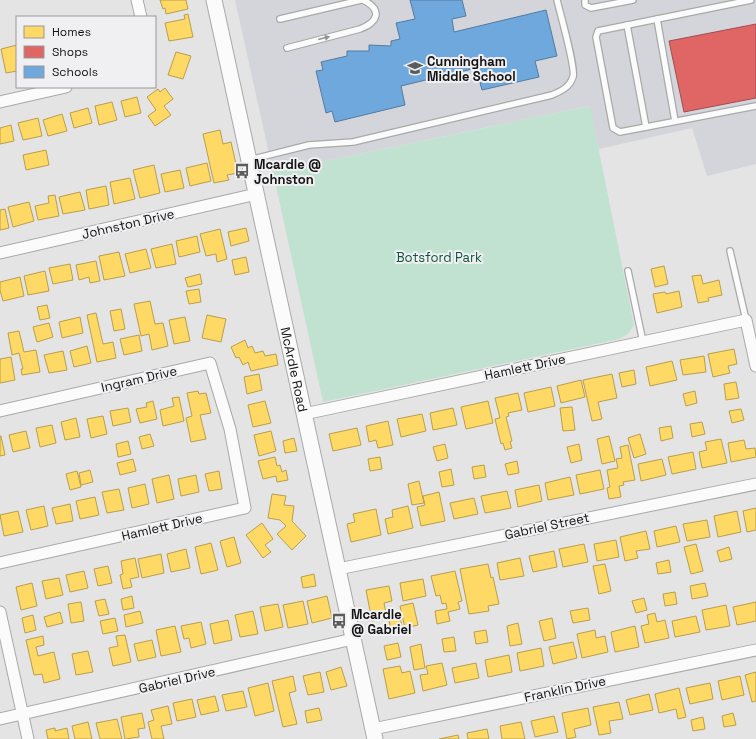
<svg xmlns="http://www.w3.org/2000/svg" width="756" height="739" font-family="'Space Grotesk',sans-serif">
<rect width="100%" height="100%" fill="#e4e4e4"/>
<path fill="#d3d5da" d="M235 0H756V164L707 176 692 128 599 149 589 106 273 172Z"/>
<path fill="#c1e1d1" d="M590 106 634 325 628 334 619 339 323 402 273 172Z"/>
<g fill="#ffd966" stroke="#b89e4d">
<path d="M160 0H186L188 9 166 14 165 8 163 9Z"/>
<path d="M188 14 193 37 169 41 165 23 185 19 184 15Z"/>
<path d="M17 45V71L6 73 1 49Z"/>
<path d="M176 52 191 56 183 79 168 75Z"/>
<path d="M165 88 173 99 164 106 171 115 155 126 148 116 156 110 147 97 158 89 160 92Z"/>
<path d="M137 97 141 113 125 117 121 101Z"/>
<path d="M112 102 117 120 99 125 95 106Z"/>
<path d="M88 108 92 123 74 128 70 113Z"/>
<path d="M62 114 67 131 48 136 43 120Z"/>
<path d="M38 118 42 136 23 140 18 123Z"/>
<path d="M11 125 14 141 0 144V128Z"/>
<path d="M220 130 223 144 231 142 238 173 227 175 229 180 214 183 203 134Z"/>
<path d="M46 150 49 165 26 170 23 155Z"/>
<path d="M207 163 211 181 190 186 186 168Z"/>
<path d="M154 165 160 193 140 198 133 170Z"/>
<path d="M180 170 184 188 165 192 161 174Z"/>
<path d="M130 178 135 199 114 204 110 182Z"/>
<path d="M106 186 109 205 89 209 86 190Z"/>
<path d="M80 192 85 210 63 214 59 197Z"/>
<path d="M55 195 59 216 38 220 35 206 49 203 48 196Z"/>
<path d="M29 202 34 221 13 227 8 207Z"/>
<path d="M5 209 9 228 0 230V210Z"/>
<path d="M246 228 249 241 231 246 228 232Z"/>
<path d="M220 229 227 259 217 262 216 254 206 256 200 234Z"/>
<path d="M197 236 200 252 179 257 176 241Z"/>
<path d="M172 244 176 264 156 268 151 249Z"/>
<path d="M146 249 151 268 130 273 125 254Z"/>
<path d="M119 252 125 276 104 280 99 256Z"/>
<path d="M246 257 249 272 235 275 232 260Z"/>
<path d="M96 261 100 281 90 283 89 277 79 280 76 265Z"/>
<path d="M70 264 73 280 53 284 49 268Z"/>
<path d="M664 266 668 284 655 287 651 269Z"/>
<path d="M45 271 49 291 28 295 24 276Z"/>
<path d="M200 274 202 284 188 287 185 278Z"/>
<path d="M701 275 703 284 719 280 722 295 708 298 709 301 698 303 692 276Z"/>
<path d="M20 277 24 296 3 301 0 290V282Z"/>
<path d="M199 289 201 302 189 304 186 291Z"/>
<path d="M679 291 682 307 657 313 653 294 665 292 666 294Z"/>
<path d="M150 301 155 324 163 323 168 346 152 350 149 334 141 336 134 304Z"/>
<path d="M47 305 50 318 40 320 37 307Z"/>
<path d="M121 309 125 329 114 331 110 311Z"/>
<path d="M96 313 103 344 113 342 116 358 97 362 87 315Z"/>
<path d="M207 315 226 319 221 342 202 338Z"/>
<path d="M80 317 83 333 62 338 59 322Z"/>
<path d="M185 317 190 341 174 344 169 320Z"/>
<path d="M49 323 53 337 37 342 33 327Z"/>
<path d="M19 331 24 352 36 350 40 372 22 375 21 369H23L19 353 12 355 8 333Z"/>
<path d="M139 335 142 351 124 355 120 339Z"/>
<path d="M245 340 248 348 252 346 255 353 263 351 265 356 276 354 278 365 251 371 248 362 243 365 239 357 236 358 231 347Z"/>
<path d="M87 346 91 363 74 367 70 351Z"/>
<path d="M734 349 737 364 728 366 730 373 713 377 708 354Z"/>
<path d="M63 351 67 370 49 373 44 355Z"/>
<path d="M704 356 706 372 683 375 680 360Z"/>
<path d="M11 357 15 380 0 383V359Z"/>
<path d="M672 361 677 380 650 386 646 367Z"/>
<path d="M634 370 636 384 622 387 619 373Z"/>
<path d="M259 374 262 390 247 394 244 377Z"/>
<path d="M612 374 617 398 598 402 602 419 592 421 583 380Z"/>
<path d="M581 380 585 397 561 403 557 386Z"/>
<path d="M736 382 739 398 726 400 724 384Z"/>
<path d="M551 387 555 406 528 412 524 393Z"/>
<path d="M198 391 199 394 206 393 211 413 200 415 206 439 191 442 186 418 192 416 187 393Z"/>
<path d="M695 391 697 403 686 406 683 394Z"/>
<path d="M518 393 522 410 508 413 509 416 506 417 512 441 510 442 512 448 505 450 503 443 501 444 495 419 500 418 495 398Z"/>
<path d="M179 397 184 421 163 426 160 410 174 406 172 398Z"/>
<path d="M153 401 157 419 140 423 136 409 147 407 146 403Z"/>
<path d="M265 401 271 423 253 427 248 405Z"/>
<path d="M488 401 493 423 466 429 461 407Z"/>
<path d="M572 407 575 430 563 431 560 408Z"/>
<path d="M128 408 131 422 113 426 110 411Z"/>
<path d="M453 408 457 425 433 430 430 413Z"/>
<path d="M741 409 744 420 732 423 729 411Z"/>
<path d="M422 414 426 431 401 437 397 419Z"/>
<path d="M103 416 107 434 91 438 87 419Z"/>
<path d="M76 418 80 437 65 440 61 422Z"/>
<path d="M388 421 393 445 378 448 376 440 369 442 366 426Z"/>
<path d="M702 422 705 434 692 437 690 424Z"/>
<path d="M52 425 56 443 40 447 36 428Z"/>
<path d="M671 426 673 438 661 441 659 428Z"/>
<path d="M357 428 361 445 333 451 329 434Z"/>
<path d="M26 431 30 448 13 452 9 435Z"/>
<path d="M271 431 276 451 259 456 254 435Z"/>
<path d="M150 434 154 446 142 449 139 437Z"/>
<path d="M640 434 646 454 634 458 628 438Z"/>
<path d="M0 436H1L5 455 0 456Z"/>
<path d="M609 436 615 461 602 464 597 439Z"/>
<path d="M294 438 297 451 285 453 283 441Z"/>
<path d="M721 439 727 463 702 468 699 452 707 450 705 442Z"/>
<path d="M744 440 746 449 755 448 756 457 731 462 728 443Z"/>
<path d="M128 441 131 454 118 457 116 444Z"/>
<path d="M445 444 448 458 437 461 433 447Z"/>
<path d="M579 444 582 460 571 463 567 447Z"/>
<path d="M628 445 635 480 623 482 624 485 619 486 621 497 609 499 607 488 610 487 607 470 618 468 616 459 622 458 620 447Z"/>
<path d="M693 452 696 469 672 474 668 457Z"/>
<path d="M275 457 277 466 280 465 282 472 286 470 288 480 277 482 276 476 263 479 258 461Z"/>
<path d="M380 457 382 469 370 471 368 459Z"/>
<path d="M133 459 136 471 120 475 117 463Z"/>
<path d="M662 459 666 475 641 481 638 464Z"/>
<path d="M517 461 519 473 508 475 505 464Z"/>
<path d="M484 465 486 477 474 479 472 467Z"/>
<path d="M451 469 454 485 442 487 439 472Z"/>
<path d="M90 470 93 482 81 485 79 473Z"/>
<path d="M600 470 604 489 580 494 576 475Z"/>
<path d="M77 471 81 487 70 490 66 474Z"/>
<path d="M219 471 222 489 209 491 205 474Z"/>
<path d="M169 475 174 499 157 503 152 479Z"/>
<path d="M196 475 199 492 181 496 178 479Z"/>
<path d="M570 477 574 495 548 500 545 483Z"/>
<path d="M419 481 424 503 412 505 408 484Z"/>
<path d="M145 484 149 504 132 508 128 488Z"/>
<path d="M539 485 542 501 518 507 515 490Z"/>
<path d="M119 489 124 510 107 513 102 492Z"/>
<path d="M507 491 511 508 485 513 481 496Z"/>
<path d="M439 492 445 521 421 526 417 507 425 505 423 496Z"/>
<path d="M272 494 286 496 284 505 294 506 292 521 306 536 292 550 277 534 286 526 280 520 268 518Z"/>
<path d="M95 497 99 515 80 519 76 501Z"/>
<path d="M474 498 478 514 454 519 450 503Z"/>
<path d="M70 504 73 521 56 524 52 508Z"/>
<path d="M44 506 48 526 31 530 26 510Z"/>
<path d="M408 506 413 528 388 534 385 519 393 517 392 510Z"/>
<path d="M756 508V530L747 532 743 511Z"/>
<path d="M376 509 381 535 351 542 347 524 355 522 353 514Z"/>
<path d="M18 511 23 532 4 536 0 515Z"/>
<path d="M737 511 741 532 718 537 714 516Z"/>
<path d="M707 520 710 537 687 541 683 524Z"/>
<path d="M262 523 273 539 265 545 271 552 263 558 246 535Z"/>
<path d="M676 526 680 542 657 547 654 531Z"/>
<path d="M646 531 650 549 636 551 638 558 625 561 620 537Z"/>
<path d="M234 537 241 563 227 567 220 541Z"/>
<path d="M616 540 619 557 597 561 594 544Z"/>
<path d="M211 543 218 570 201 574 195 547Z"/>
<path d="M584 544 588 562 563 567 559 549Z"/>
<path d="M696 544 703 571 691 574 684 547Z"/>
<path d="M729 547 732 559 720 562 717 551Z"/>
<path d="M186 549 190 568 171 572 167 554Z"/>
<path d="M554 551 557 567 533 572 529 556Z"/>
<path d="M161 554 164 573 142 578 138 559Z"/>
<path d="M135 558 139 577 130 579 132 587 123 589 120 575 123 574 121 561Z"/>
<path d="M520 558 524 576 500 580 497 563Z"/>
<path d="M669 560 671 572 658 574 656 563Z"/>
<path d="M488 564 491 578 493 577 499 604 488 606 489 611 469 614 460 569Z"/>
<path d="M605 564 611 591 599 594 593 566Z"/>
<path d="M108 566 112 583 98 586 94 569Z"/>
<path d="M84 571 88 588 70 592 66 575Z"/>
<path d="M455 571 462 601 458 602 460 609 448 612 450 621 437 624 435 611 447 609 446 603 442 604 440 595 436 596 431 576Z"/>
<path d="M314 574 316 586 303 588 301 577Z"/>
<path d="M59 578 63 595 46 599 42 581Z"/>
<path d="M423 579 426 596 403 601 400 583Z"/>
<path d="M32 583 37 606 21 610 16 587Z"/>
<path d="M705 583 708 596 692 599 690 586Z"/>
<path d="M389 586 392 601 384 603 387 618 372 621 366 590Z"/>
<path d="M675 592 677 604 665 606 663 594Z"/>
<path d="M132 596 134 608 123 610 121 599Z"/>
<path d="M327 596 332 618 312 623 307 601Z"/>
<path d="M644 598 647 610 636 613 632 601Z"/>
<path d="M105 599 109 614 99 616 95 601Z"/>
<path d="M303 601 308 624 288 628 283 605Z"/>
<path d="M81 602 84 621 71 623 68 604Z"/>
<path d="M756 602V621L737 625 733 607Z"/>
<path d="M413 603 418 625 405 628 400 606Z"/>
<path d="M278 604 283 627 265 631 260 607Z"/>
<path d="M726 605 730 626 706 630 702 610Z"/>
<path d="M588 608 590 620 573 623 570 611Z"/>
<path d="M140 611 143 623 126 627 124 615Z"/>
<path d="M253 611 258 634 240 637 235 615Z"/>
<path d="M60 612 63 623 47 627 44 617Z"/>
<path d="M655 613 657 622 665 620 669 638 645 643 641 626 649 624 647 615Z"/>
<path d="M33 615 36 630 25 633 22 618Z"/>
<path d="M696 616 700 632 675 637 672 621Z"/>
<path d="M115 618 118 631 103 634 100 621Z"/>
<path d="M400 618 403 629 391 632 389 620Z"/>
<path d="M552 618 556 638 544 641 539 621Z"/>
<path d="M228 620 232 640 214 644 210 624Z"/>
<path d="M201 622 206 644 191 648 189 638 184 639 181 626Z"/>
<path d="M518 623 522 644 510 646 507 626Z"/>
<path d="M175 626 181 652 161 656 156 630Z"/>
<path d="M635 626 639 647 615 652 611 632Z"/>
<path d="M486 630 488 642 476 644 474 632Z"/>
<path d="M595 630 596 638 605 636 608 652 582 658 577 634Z"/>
<path d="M125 635 131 662 113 666 109 648 118 646 116 636Z"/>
<path d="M43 636 44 645 36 647 38 656 54 652 60 679 44 683 42 674 34 675 26 640Z"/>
<path d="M454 637 456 651 444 652 442 639Z"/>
<path d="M152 640 156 657 138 661 134 644Z"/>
<path d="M573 642 577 658 553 664 549 647Z"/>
<path d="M398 643 401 657 387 660 384 646Z"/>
<path d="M421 644 425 668 414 670 410 647Z"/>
<path d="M541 648 544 666 520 671 517 653Z"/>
<path d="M88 651 93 672 76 675 72 654Z"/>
<path d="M509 655 512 672 488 677 485 660Z"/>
<path d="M442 663 447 685 423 691 420 675 428 674 426 666Z"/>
<path d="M476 663 479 678 455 683 452 668Z"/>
<path d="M400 666 402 673 410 671 415 693 389 699 383 669Z"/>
<path d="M341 667 347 686 331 690 326 672Z"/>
<path d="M320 672 324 692 308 695 303 676Z"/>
<path d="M756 672V701L752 702 745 675Z"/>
<path d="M293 676 296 691 289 693 297 724 283 727 272 681Z"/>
<path d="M740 676 744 695 722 700 718 681Z"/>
<path d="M268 683 274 711 255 716 248 688Z"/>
<path d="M710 683 713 699 690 704 686 688Z"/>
<path d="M679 688 686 717 678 719 676 709 659 713 655 694Z"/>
<path d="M243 691 247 707 226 711 222 695Z"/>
<path d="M649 694 653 710 630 715 626 700Z"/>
<path d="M215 696 219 711 201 715 197 700Z"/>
<path d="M192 699 196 717 177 721 173 703Z"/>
<path d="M619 702 623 719 609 721 611 733 599 735 593 707Z"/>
<path d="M168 706 172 724 161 726 164 739H152L148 722 154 720 151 710Z"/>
<path d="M319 708 322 720 307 723 305 711Z"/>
<path d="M588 708 591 725 574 729 576 737 567 739 562 713Z"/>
<path d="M142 713 145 728 138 729 139 737 125 739 121 717Z"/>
<path d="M733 713 736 725 724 727 722 716Z"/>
<path d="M554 716 558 732 535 737 531 721Z"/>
<path d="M703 717 705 729 693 731 691 720Z"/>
<path d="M117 719 122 739H100L96 723Z"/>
<path d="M88 722 92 739H75L72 726Z"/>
<path d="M521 722 525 739H502L500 726Z"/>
<path d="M55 728V731L67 728 69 739H48L46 730Z"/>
<path d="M487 729 489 739H468L467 733Z"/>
<path d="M458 735 459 739H439Z"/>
</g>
<path fill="#e06666" stroke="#a24d4d" d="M756 24V98L684 112 669 41Z"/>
<path fill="#6fa8dc" stroke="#537ba0" d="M410 0H462L466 16 452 19 454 32 546 10 557 56 535 61 539 77 482 90 476 68 444 76 443 71 429 75 430 79 401 86 405 105 335 122 332 111 326 113 316 71 323 70 321 62 347 56V51H369V45L391 46V41L400 39 396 23 415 19Z"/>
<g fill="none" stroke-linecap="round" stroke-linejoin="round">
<g stroke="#a9a9a9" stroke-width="8">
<g id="service">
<path d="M585 0V5L591 8 633 0"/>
<path d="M751 0 598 31 596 37 613 128 620 132 756 106"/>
<path d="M280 19 361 0"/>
<path d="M657 19 675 121"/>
<path d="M627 25 646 127"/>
<path d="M287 48 360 29C378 22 383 10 363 0"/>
<path d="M249 160 309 145 353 142 552 95C561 91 569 88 573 77 576 68 560 13 557 0"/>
<path d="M730 251 746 320"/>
<path d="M628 271 643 342"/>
</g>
</g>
<g stroke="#a9a9a9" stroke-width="13">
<g id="minor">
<path d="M137 0 141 17"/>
<path d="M0 102 66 87"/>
<path d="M0 253 256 194"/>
<path d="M0 411 210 363 230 429 245 508 0 563"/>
<path d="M304 414 746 320 756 366"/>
<path d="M338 569 756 484"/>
<path d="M0 612 28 739"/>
<path d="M0 719 353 639"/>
<path d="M373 729 756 650"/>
</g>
</g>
<g stroke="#a9a9a9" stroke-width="17">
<g id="secondary">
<path id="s1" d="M214 0 375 739"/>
</g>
</g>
<use href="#service" stroke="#fbfbfb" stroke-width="5.5"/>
<use href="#minor" stroke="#fbfbfb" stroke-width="11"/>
<use href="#secondary" stroke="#fbfbfb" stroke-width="15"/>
</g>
<defs><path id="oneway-solid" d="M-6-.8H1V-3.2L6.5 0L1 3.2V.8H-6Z"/></defs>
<use fill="#939393" href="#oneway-solid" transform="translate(324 38) rotate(-14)"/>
<defs>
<g id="school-bare" transform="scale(1.2)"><path d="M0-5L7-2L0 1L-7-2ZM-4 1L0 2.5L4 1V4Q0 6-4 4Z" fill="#5c5c5d" stroke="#f0f0f2" stroke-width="2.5" paint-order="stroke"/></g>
<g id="bus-bare" transform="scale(1.2)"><path d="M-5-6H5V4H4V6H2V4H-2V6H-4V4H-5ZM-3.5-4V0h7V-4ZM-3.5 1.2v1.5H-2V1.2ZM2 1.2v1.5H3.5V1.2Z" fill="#5c5c5d" stroke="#f0f0f2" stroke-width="2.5" paint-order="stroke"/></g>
</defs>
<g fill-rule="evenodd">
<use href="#school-bare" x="415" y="68"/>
<use href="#bus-bare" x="242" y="171"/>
<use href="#bus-bare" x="339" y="621"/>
</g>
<g text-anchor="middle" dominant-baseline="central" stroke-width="4" stroke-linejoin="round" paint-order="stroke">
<g font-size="13" font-weight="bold" fill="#131314" stroke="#f0f0f2" text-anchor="start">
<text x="427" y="61">Cunningham<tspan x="427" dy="15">Middle School</tspan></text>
<text x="254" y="164">Mcardle @<tspan x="254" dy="15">Johnston</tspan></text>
<text x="351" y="614">Mcardle<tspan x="351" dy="15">@ Gabriel</tspan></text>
</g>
<g font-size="13" fill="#131314" stroke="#f0f0f2">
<text transform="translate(128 224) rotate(-13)">Johnston Drive</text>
<text transform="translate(525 367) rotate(-12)">Hamlett Drive</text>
<text stroke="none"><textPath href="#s1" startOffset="378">McArdle Road</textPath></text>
<text transform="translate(139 379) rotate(-13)">Ingram Drive</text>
<text transform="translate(547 526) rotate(-12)">Gabriel Street</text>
<text transform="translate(162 527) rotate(-13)">Hamlett Drive</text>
<text transform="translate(177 680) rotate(-13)">Gabriel Drive</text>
<text transform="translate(565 689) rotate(-12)">Franklin Drive</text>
</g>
<g font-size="13" fill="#0f553c" stroke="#f0f0f2">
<text x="439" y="257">Botsford Park</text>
</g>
</g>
<rect x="16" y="16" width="140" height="72" fill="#f0f0f2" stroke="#989899"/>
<rect x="24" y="26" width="20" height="12" fill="#ffd966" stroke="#989899"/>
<text x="52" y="36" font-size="12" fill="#131314">Homes</text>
<rect x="24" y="46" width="20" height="12" fill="#e06666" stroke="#989899"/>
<text x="52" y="56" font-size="12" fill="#131314">Shops</text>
<rect x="24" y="66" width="20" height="12" fill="#6fa8dc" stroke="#989899"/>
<text x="52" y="76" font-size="12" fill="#131314">Schools</text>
</svg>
